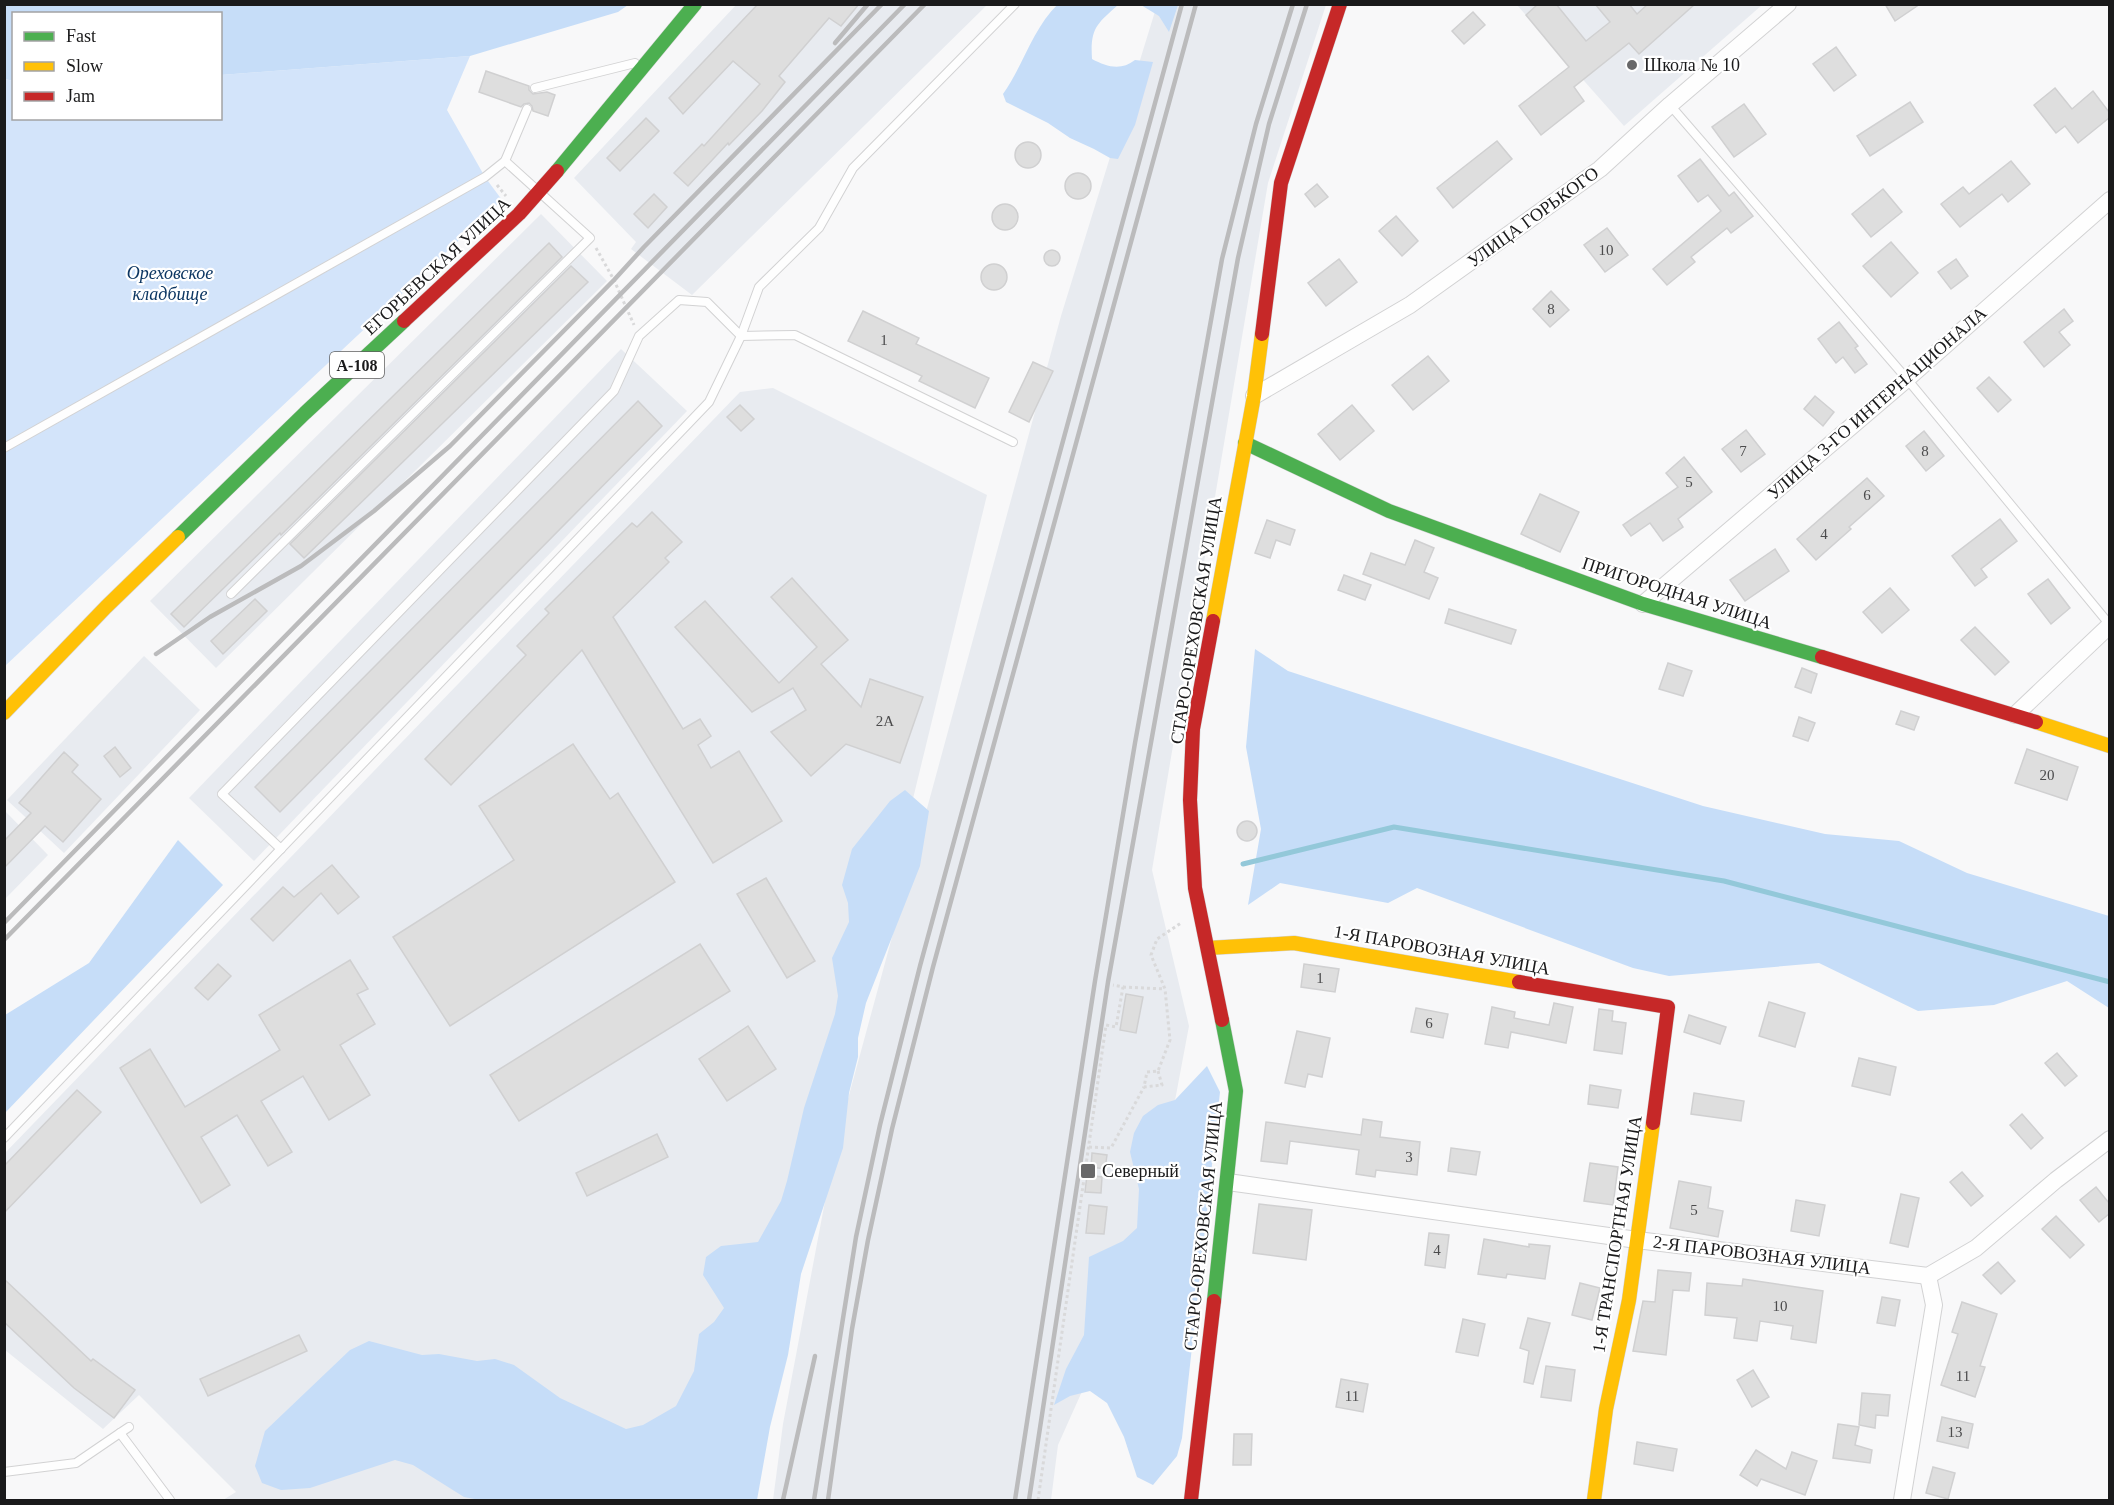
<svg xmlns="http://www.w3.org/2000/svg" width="2114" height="1505" font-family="Georgia,serif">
<rect width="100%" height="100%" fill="#f8f8f9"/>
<g fill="#e8ebf0">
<path d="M736 5H987L692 295 631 249 636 242 574 178Z"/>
<path d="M1157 5H1326L1268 183 1152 870 1189 1026 1148 1244 1058 1445 1051 1500H773L783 1424 836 1143 1061 316Z"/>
<path d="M1517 5H1762L1624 126Z"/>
<path d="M541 214 607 281 216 668 150 601Z"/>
<path d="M621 349 687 411 254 861 189 798Z"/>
<path d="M773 388 987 495 742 1500H223L236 1492 139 1395 103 1429 5 1350 4 1154 740 392Z"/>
<path d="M144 656 200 710 64 853 7 800Z"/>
<path d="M4 810 48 855 5 899H4Z"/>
</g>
<path fill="#d3e4fa" d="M470 56 447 110 485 177 502 200 5 666V79L13 81 14 118H220L221 75Z"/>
<g fill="#c6ddf8">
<path d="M1058 4 1118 5C1097 24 1090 28 1092 59 1107 67 1121 71 1135 60L1153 62 1135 125 1118 159 1110 158 1094 149 1070 138 1048 123 1006 102 1003 94C1023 66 1033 28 1058 4Z"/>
<path d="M4 5 5 4 628 5 618 12 470 56 221 75 220 14H14L13 81 5 79Z"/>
<path d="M1141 5H1178L1169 32 1159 16Z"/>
<path d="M1255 649 1288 671 1703 806 1825 834 1899 841 1967 873 2109 916V1008L2067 981 1994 1005 1918 1011 1819 963 1669 976 1633 968 1417 888 1388 903 1280 883 1248 905 1261 829 1246 747Z"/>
<path d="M905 790 929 811 920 866 866 1003 858 1038V1057L849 1093 843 1148 801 1274 788 1355 770 1427 757 1500H480L464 1497 413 1465 395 1460 310 1488 281 1490 262 1483 255 1466 265 1431 350 1350 369 1341 422 1355 439 1354 477 1361 495 1359 514 1365 560 1398 626 1429 643 1425 676 1406 694 1371 699 1334 714 1322 724 1308 703 1275 706 1257 721 1246 758 1242 781 1201 787 1181 804 1108 835 1014 838 996 832 958 849 922 848 903 842 885 852 849 890 801Z"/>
<path d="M178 840 223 885 5 1113V1015L89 963Z"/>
<path d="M1207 1066 1220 1092 1182 1438 1177 1456 1153 1485 1137 1477 1124 1437 1107 1403 1090 1391 1070 1396 1054 1405 1066 1369 1084 1335 1089 1257 1123 1241 1137 1228 1139 1189 1130 1152 1134 1133 1143 1116 1158 1105 1175 1100Z"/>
</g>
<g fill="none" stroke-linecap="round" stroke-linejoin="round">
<path stroke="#93c8d9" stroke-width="5" d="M1243 864 1394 827 1724 881 2110 982"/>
</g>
<g fill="#dedede" stroke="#d0d0d1" stroke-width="1.5">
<path d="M758 4H859L841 26 829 18 779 76 785 82 762 111 729 145 728 143 688 186 674 173 702 144 704 146 760 84 733 61 683 114 669 98Z"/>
<path d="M1538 4H1556L1586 41 1610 22 1595 4H1629L1637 14 1648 4H1695L1639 54 1629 43 1574 87 1584 101 1541 135 1519 106 1569 67 1526 15Z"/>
<path d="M1885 4H1920L1895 21Z"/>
<path d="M1473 12 1485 25 1464 44 1452 31Z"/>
<path d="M1836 47 1856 75 1834 91 1813 64Z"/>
<path d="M486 71 529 86V90L533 94 547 92 555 95 548 116 533 111 532 106 529 103 524 104 521 107 479 92Z"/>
<path d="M2055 88 2072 109 2093 91 2109 112V118L2078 143 2065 126 2056 133 2034 105Z"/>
<path d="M1910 102 1923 122 1870 156 1857 136Z"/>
<path d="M1744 104 1766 134 1734 157 1712 127Z"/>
<path d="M646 118 659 131 620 171 607 158Z"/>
<path d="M1497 141 1512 159 1453 208 1437 188Z"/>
<circle cx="1028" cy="155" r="13"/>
<path d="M1700 159 1729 196 1734 192 1753 216 1731 233 1727 228 1691 257 1695 262 1667 285 1653 269 1721 211 1708 195 1698 202 1678 176Z"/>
<path d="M2011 161 2030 184 2008 202 2002 194 1960 227 1941 204 1963 187 1969 194Z"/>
<circle cx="1078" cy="186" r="13"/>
<path d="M1317 184 1328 197 1315 207 1305 194Z"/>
<path d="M1883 189 1902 212 1871 237 1852 214Z"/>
<path d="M654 194 667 207 648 228 634 214Z"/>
<circle cx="1005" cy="217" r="13"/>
<path d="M1396 216 1418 241 1402 256 1379 231Z"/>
<path d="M1607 228 1628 255 1605 272 1584 245Z"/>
<path d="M1891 242 1918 273 1891 297 1863 266Z"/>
<path d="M549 243 562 257 281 535 280 533 184 627 171 614Z"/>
<circle cx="1052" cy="258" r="8"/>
<path d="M1339 259 1357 282 1326 306 1308 283Z"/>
<path d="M1956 259 1968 276 1951 289 1938 272Z"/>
<circle cx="994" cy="277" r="13"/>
<path d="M571 266 588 282 304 558 290 544Z"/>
<path d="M1551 291 1569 310 1550 327 1533 309Z"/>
<path d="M2064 309 2073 321 2059 332 2070 345 2044 367 2024 342Z"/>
<path d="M863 311 919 338 916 344 989 378 975 408 919 381 922 376 848 341Z"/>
<path d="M1839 322 1858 346 1855 348 1867 364 1855 373 1843 357 1836 363 1818 339Z"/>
<path d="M1428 356 1449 381 1413 410 1392 385Z"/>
<path d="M1033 362 1053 371 1029 422 1009 412Z"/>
<path d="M1989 377 2011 400 1998 412 1977 388Z"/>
<path d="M1815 396 1834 412 1823 426 1804 409Z"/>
<path d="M638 401 662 426 280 812 255 787Z"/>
<path d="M740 405 754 419 741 431 727 417Z"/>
<path d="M1352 405 1374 431 1340 460 1318 434Z"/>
<path d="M1746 430 1765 454 1741 472 1722 449Z"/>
<path d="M1924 431 1944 456 1926 471 1906 446Z"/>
<path d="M1684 457 1712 492 1678 519 1683 527 1663 541 1650 523 1631 536 1623 525 1678 487 1666 473Z"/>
<path d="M1867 478 1884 496 1849 527 1851 529 1816 560 1797 539Z"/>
<path d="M1540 494 1579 512 1560 552 1521 534Z"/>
<path d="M652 512 682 542 665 558 669 562 613 617 683 729 700 719 711 736 698 745 711 768 739 751 782 821 713 863 582 650 451 785 425 759 526 655 517 646 549 613 545 609 632 523 637 527Z"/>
<path d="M2000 519 2017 541 1981 569 1987 577 1975 586 1952 556Z"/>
<path d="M1267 520 1295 530 1290 545 1276 540 1270 558 1255 553Z"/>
<path d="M1415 540 1434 548 1424 572 1438 578 1429 599 1363 574 1371 553 1405 565Z"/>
<path d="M1775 549 1789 571 1745 601 1730 580Z"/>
<path d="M1344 575 1371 585 1365 600 1338 590Z"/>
<path d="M792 578 848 640 821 664 861 707 870 679 923 697 900 763 846 744 811 776 771 732 806 710 793 688 752 712 675 627 705 601 779 683 817 647 771 597Z"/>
<path d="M2048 579 2070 608 2051 624 2028 594Z"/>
<path d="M1890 588 1909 610 1882 633 1863 612Z"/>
<path d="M255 599 267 611 223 654 211 641Z"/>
<path d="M1449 609 1516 630 1511 644 1445 623Z"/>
<path d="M1975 627 2009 662 1995 675 1961 640Z"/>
<path d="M1668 663 1692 671 1683 696 1659 689Z"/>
<path d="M1802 668 1817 674 1811 693 1795 687Z"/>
<path d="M1901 711 1919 717 1914 730 1896 724Z"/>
<path d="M1799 717 1815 723 1808 741 1793 736Z"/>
<path d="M573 744 610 799 618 793 675 882 450 1026 393 937 514 860 479 806Z"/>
<path d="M115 747 131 768 120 777 104 756Z"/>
<path d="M2027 749 2078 767 2067 800 2015 783Z"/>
<path d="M64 752 78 765 72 772 101 799 63 842 45 826 4 868V841L31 813 19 803Z"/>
<circle cx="1247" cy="831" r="10"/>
<path d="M332 865 359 897 338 914 321 893 273 941 251 919 283 887 294 897Z"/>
<path d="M766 878 815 961 787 978 737 894Z"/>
<path d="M700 944 730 991 519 1121 490 1075Z"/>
<path d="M350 960 368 989 357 994 375 1024 340 1045 370 1095 329 1120 303 1076 261 1101 292 1152 268 1166 237 1115 201 1137 230 1185 201 1203 120 1068 150 1049 185 1107 280 1050 259 1015Z"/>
<path d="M218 964 231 976 208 1000 195 988Z"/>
<path d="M1304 964 1339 969 1335 992 1301 987Z"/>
<path d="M1126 994 1143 997 1136 1033 1120 1030Z"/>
<path d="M1769 1002 1805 1013 1795 1047 1759 1036Z"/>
<path d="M1554 1003 1573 1007 1566 1043 1511 1032 1508 1048 1485 1044 1492 1007 1515 1012 1514 1018 1549 1025Z"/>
<path d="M1416 1008 1448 1014 1443 1038 1411 1032Z"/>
<path d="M1599 1009 1613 1011 1612 1021 1626 1023 1622 1054 1594 1050Z"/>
<path d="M1689 1015 1726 1027 1720 1044 1684 1032Z"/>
<path d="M748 1026 776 1069 727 1101 699 1059Z"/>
<path d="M1297 1031 1330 1038 1322 1077 1308 1074 1305 1087 1285 1083Z"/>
<path d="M2057 1053 2077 1076 2065 1086 2045 1063Z"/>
<path d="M1859 1058 1896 1067 1890 1095 1852 1086Z"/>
<path d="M1590 1085 1621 1090 1618 1108 1588 1104Z"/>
<path d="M77 1090 101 1112 4 1213V1166Z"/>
<path d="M1694 1093 1744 1101 1741 1121 1691 1114Z"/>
<path d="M2022 1114 2043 1138 2031 1149 2010 1125Z"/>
<path d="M1363 1119 1382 1122 1380 1137 1420 1142 1417 1175 1376 1170 1375 1177 1356 1174 1359 1150 1290 1141 1287 1164 1261 1161 1266 1122 1361 1135Z"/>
<path d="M657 1134 668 1157 587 1196 576 1173Z"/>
<path d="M1451 1148 1480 1152 1476 1175 1448 1171Z"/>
<path d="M1092 1153 1107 1155 1105 1169 1091 1167Z"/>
<path d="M1590 1163 1618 1167 1613 1205 1584 1201Z"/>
<path d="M1962 1172 1983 1196 1971 1206 1950 1182Z"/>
<path d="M1087 1175 1102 1177 1101 1193 1085 1192Z"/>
<path d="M1679 1181 1711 1187 1708 1208 1723 1211 1718 1237 1670 1228Z"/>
<path d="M2096 1187 2109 1203V1214L2099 1222 2080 1200Z"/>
<path d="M1901 1194 1919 1198 1908 1247 1890 1243Z"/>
<path d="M1796 1200 1825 1205 1819 1236 1791 1231Z"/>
<path d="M1259 1204 1312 1210 1306 1260 1253 1253Z"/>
<path d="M1089 1205 1107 1207 1104 1234 1086 1233Z"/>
<path d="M2056 1216 2084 1245 2070 1258 2042 1229Z"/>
<path d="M1429 1233 1449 1235 1445 1268 1425 1265Z"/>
<path d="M1484 1239 1529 1247V1244L1550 1246 1545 1279 1507 1274 1506 1278 1478 1274Z"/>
<path d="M1998 1262 2015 1281 2001 1294 1983 1275Z"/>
<path d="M1658 1270 1691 1273 1689 1291 1673 1290 1666 1355 1633 1351 1643 1301 1655 1302Z"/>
<path d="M4 1279 91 1361 93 1359 135 1390 114 1418 74 1388 4 1322Z"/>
<path d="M1743 1279 1823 1291 1816 1343 1791 1339 1793 1326 1760 1321 1757 1341 1734 1338 1737 1318 1705 1315 1707 1283 1742 1286Z"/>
<path d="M1580 1283 1600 1288 1592 1320 1572 1315Z"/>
<path d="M1882 1297 1900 1300 1895 1326 1877 1323Z"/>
<path d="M1962 1302 1997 1314 1980 1366 1985 1367 1975 1397 1941 1385 1958 1334 1952 1332Z"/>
<path d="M1528 1318 1550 1323 1533 1384 1524 1382 1529 1351 1520 1348Z"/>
<path d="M1463 1319 1485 1324 1478 1356 1456 1352Z"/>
<path d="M299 1335 307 1351 208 1396 200 1379Z"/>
<path d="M1546 1366 1575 1370 1571 1401 1541 1397Z"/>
<path d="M1753 1370 1769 1397 1752 1407 1737 1380Z"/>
<path d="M1341 1379 1368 1384 1363 1412 1336 1407Z"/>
<path d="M1862 1393 1890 1395 1888 1416 1876 1415 1875 1428 1859 1425Z"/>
<path d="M1942 1417 1973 1424 1968 1448 1937 1441Z"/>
<path d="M1838 1424 1859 1427 1855 1445 1872 1450 1870 1463 1833 1458Z"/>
<path d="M1234 1434H1252L1251 1465H1233Z"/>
<path d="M1637 1442 1677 1449 1673 1471 1634 1464Z"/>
<path d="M1756 1450 1786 1469 1792 1452 1817 1461 1805 1495 1761 1479 1757 1486 1740 1475Z"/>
<path d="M1933 1467 1955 1473 1948 1499 1926 1493Z"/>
</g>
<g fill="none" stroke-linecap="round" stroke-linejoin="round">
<g stroke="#d2d2d3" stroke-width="10">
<g id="lane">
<path d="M535 88 635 63"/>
<path d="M1670 105 1907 379 2110 625"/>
<path d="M4 448 485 177 505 161"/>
<path d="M231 594 590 238 505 161 527 109"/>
<path d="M281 849 222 794 614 391 639 336 679 300 707 302 741 336 795 335 1013 442"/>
<path d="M4 1138 709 402 741 336 759 287 819 228 853 168 1015 4"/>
<path d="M120 1433 129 1427"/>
<path d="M4 1472 76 1463 120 1433 170 1500"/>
</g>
</g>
<g stroke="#d2d2d3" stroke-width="18">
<g id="street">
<path d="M1254 396 1410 305 1600 169 1670 105 1788 4"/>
<path d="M1643 604 1907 379 2110 200"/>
<path d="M2015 715 2110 625"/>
<path d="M1228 1182 1637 1240 1928 1276 1976 1248 2056 1180 2110 1139"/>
<path d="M1902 1500 1934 1305 1928 1276"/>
</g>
</g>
<g stroke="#d2d2d3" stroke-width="15">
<g id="fast">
<path d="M557 171 695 4"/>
<path d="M1245 443 1389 511 1643 604 1822 657"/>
<path d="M178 537 305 413 404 321"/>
<path d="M1214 1301 1236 1091 1222 1020"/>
</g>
</g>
<g stroke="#d2d2d3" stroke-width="15">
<g id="slow">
<path d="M1213 621 1254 396 1262 334"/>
<path d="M4 713 106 607 178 537"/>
<path d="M2036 722 2110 746"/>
<path d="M1208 948 1294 943 1519 982"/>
<path d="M1594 1500 1606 1409 1629 1300 1653 1123"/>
</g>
</g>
<g stroke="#d2d2d3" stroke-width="15">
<g id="jam">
<path d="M404 321 519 214 557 171"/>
<path d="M1262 334 1281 183 1340 4"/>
<path d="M1213 621 1193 729 1190 800 1195 888 1222 1020"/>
<path d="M1822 657 2036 722"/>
<path d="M1519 982 1668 1007 1653 1123"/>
<path d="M1191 1500 1214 1301"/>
</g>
</g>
<g stroke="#d9d9da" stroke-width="3" stroke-dasharray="3 3" stroke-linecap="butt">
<path d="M497 185 506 196"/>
<path d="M596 248 614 280 634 325"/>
<path d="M1123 987 1165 989"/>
<path d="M1158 1071 1162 1085 1144 1087 1147 1072 1158 1071 1170 1040 1165 989 1151 955 1157 939 1181 923"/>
<path d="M1089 1147 1111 1148 1144 1087"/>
<path d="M1038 1500 1106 1025 1116 1027 1123 987 1113 985"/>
</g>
<use href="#lane" stroke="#fefefe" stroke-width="8"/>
<use href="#street" stroke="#fefefe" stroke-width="16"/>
<use href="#fast" stroke="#4caf50" stroke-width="14"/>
<use href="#slow" stroke="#ffc107" stroke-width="14"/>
<use href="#jam" stroke="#c62828" stroke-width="14"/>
<g stroke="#bbbbbc" stroke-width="4.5">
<path d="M835 43 868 4"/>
<path d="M156 654 210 617 301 566 374 511 450 446 614 280 644 247 882 4"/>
<path d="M4 923 905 4"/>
<path d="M4 940 925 4"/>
<path d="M783 1500 815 1356"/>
<path d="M814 1500 856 1237 880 1125 920 966 1182 4"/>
<path d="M828 1500 852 1329 868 1240 892 1129 933 967 1196 4"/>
<path d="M1015 1500 1095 981 1135 743 1222 259 1256 124 1293 4"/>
<path d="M1029 1500 1108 982 1238 258 1269 124 1307 4"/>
</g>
</g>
<g fill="#686869" stroke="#fff" stroke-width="2">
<circle cx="1632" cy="65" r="6"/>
<rect x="1080" y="1163" width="16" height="16" rx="3"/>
</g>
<g text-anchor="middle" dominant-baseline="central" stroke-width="4.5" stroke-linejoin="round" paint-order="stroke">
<g font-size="15" fill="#4b4b4c">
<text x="1606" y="250">10</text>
<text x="1551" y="309">8</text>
<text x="884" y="340">1</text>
<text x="1743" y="451">7</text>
<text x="1925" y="451">8</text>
<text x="1689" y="482">5</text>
<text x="1867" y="495">6</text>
<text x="1824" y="534">4</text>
<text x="885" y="721">2А</text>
<text x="2047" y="775">20</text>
<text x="1320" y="978">1</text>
<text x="1429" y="1023">6</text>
<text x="1409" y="1157">3</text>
<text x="1694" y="1210">5</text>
<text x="1437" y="1250">4</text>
<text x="1780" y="1306">10</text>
<text x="1963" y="1376">11</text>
<text x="1352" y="1396">11</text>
<text x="1955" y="1432">13</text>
</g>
<rect fill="#fff" stroke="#5f5f5f" stroke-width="1.5" x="330" y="352" width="54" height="26" rx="4.5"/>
<g font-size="16" font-weight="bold" fill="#1a1a1b">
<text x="357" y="365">А-108</text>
</g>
<g font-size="18" fill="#1a1a1b" stroke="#fff" text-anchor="start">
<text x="1644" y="65">Школа № 10</text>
<text x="1102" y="1171">Северный</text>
</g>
<g font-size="18" fill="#1a1a1b" stroke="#fff">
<text transform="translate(1533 217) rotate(-36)">УЛИЦА ГОРЬКОГО</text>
<text transform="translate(437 266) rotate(-43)">ЕГОРЬЕВСКАЯ УЛИЦА</text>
<text transform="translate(1877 403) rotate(-41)">УЛИЦА 3-ГО ИНТЕРНАЦИОНАЛА</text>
<text transform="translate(1677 593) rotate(18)">ПРИГОРОДНАЯ УЛИЦА</text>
<text transform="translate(1196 620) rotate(-81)">СТАРО-ОРЕХОВСКАЯ УЛИЦА</text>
<text transform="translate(1442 950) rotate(10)">1-Я ПАРОВОЗНАЯ УЛИЦА</text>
<text transform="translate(1203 1226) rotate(-84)">СТАРО-ОРЕХОВСКАЯ УЛИЦА</text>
<text transform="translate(1617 1234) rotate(-81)">1-Я ТРАНСПОРТНАЯ УЛИЦА</text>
<text transform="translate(1762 1255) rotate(7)">2-Я ПАРОВОЗНАЯ УЛИЦА</text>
</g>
<g font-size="18" font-style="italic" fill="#0c3662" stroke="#fff">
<text x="170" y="273">Ореховское<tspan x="170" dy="21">кладбище</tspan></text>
</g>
</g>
<rect width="2114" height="1505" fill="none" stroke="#1a1a1b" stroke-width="12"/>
<rect x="12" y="12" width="210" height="108" fill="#ffffff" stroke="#a3a3a4" stroke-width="1.5"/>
<rect x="24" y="32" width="30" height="9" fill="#4caf50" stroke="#a3a3a4" stroke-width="1.5"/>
<text x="66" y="42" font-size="18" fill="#1a1a1b">Fast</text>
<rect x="24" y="62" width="30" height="9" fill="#ffc107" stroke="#a3a3a4" stroke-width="1.5"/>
<text x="66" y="72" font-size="18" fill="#1a1a1b">Slow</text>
<rect x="24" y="92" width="30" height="9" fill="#c62828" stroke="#a3a3a4" stroke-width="1.5"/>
<text x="66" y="102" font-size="18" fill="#1a1a1b">Jam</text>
</svg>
